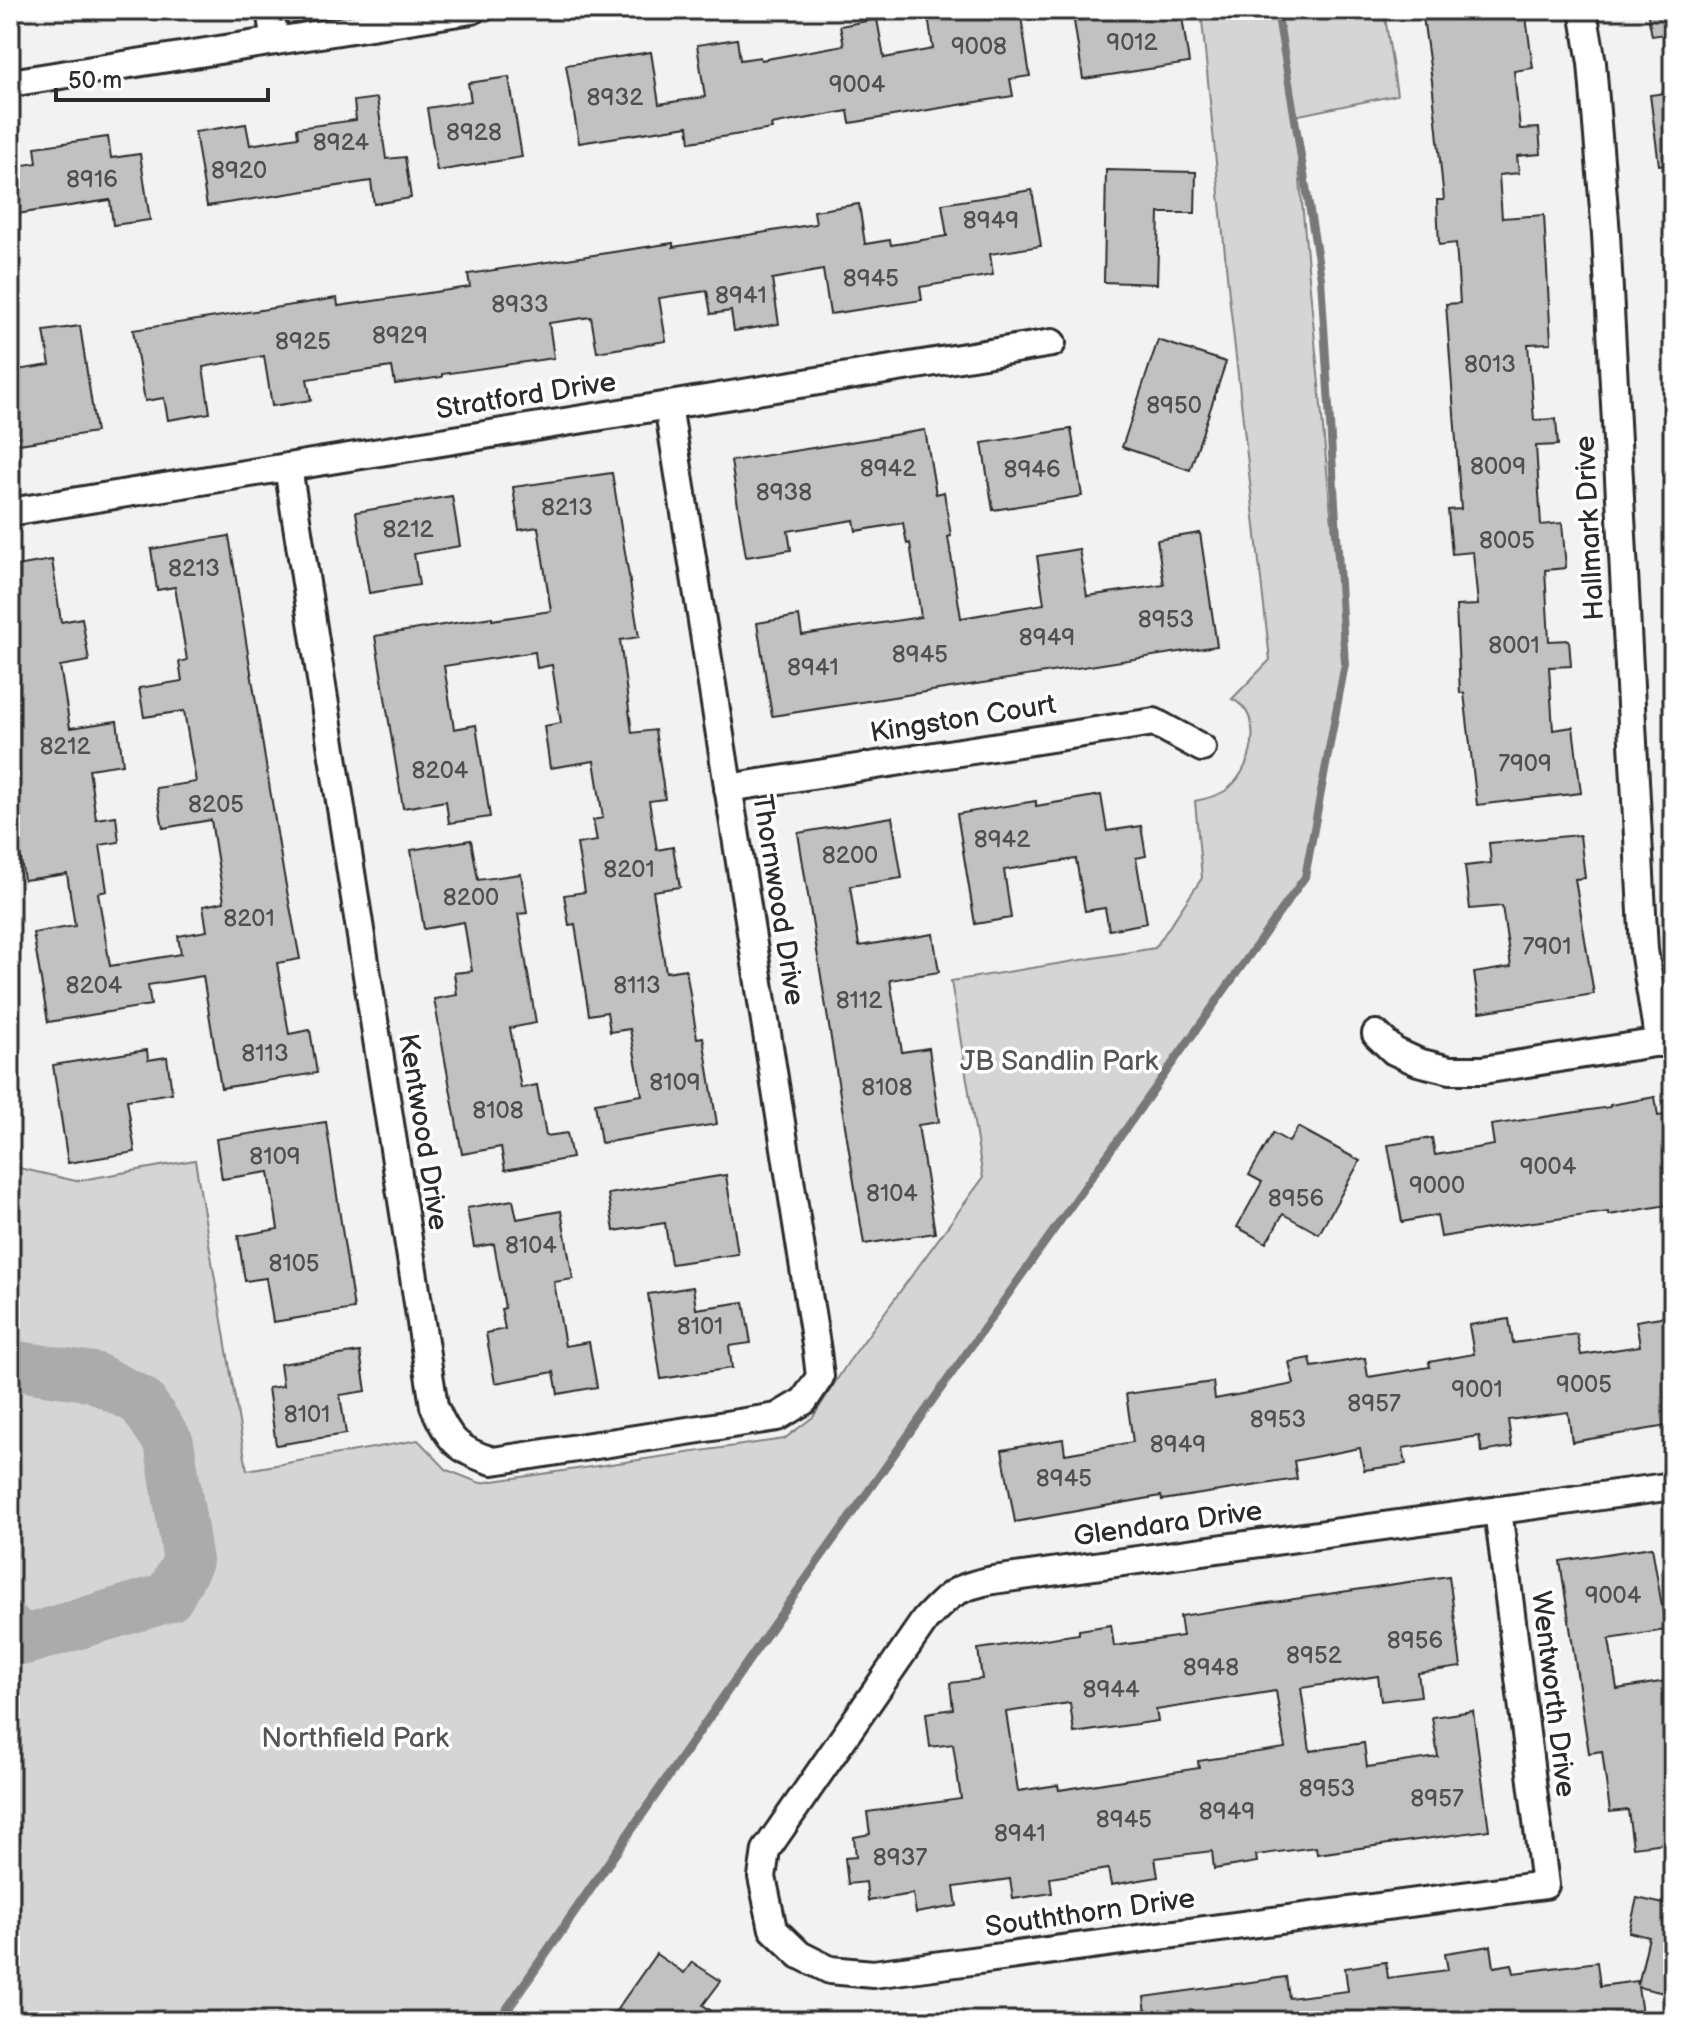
<svg xmlns="http://www.w3.org/2000/svg" width="1683" height="2031" font-family="'Balsamiq Sans',sans-serif">
<rect width="100%" height="100%" fill="#f2f2f2"/>
<filter id="ink" filterUnits="userSpaceOnUse"><feTurbulence type="fractalNoise" baseFrequency=".0125" numOctaves="2"/><feDisplacementMap in="SourceGraphic" scale="16" xChannelSelector="R" yChannelSelector="G"/><feConvolveMatrix kernelMatrix="1 2 1 2 8 2 1 2 1" color-interpolation-filters="sRGB"/></filter>
<g filter="url(#ink)">
<path fill="#d5d5d5" stroke="#808080" stroke-width="2" d="M1201 10H1384L1397 95 1294 116 1345 664 1305 877 927 1408 504 2021H10V1166L76 1181 195 1160 247 1470 418 1440 447 1470 480 1483 784 1439 813 1417 847 1364 983 1178 951 981 1155 948 1202 878 1195 801C1205 799 1216 796 1225 791 1252 773 1267 715 1232 699L1270 660 1229 295Z"/>
<g fill="none" stroke-linecap="round" stroke-linejoin="round">
<path stroke="#787878" stroke-width="8" d="M498 2021 763 1639 1305 877 1345 664 1321 278 1277 10"/>
<path stroke="#ababab" stroke-width="50" d="M10 1365 94 1377 141 1401 169 1443 188 1561 169 1597 25 1640 10 1629"/>
</g>
<g fill="#c1c1c1" stroke="#2b2b2b" stroke-width="2" fill-rule="evenodd">
<path d="M968 10H1020L1030 76 1010 79 1013 96 850 123 848 111 771 125 772 129 690 142 688 126 579 143 566 65 651 52 659 104 705 97 697 45 737 39 740 60 760 57 761 60 844 45 840 26 877 19 884 58 933 49 928 16Z"/>
<path d="M1144 10H1181L1189 63 1083 79 1074 21Z"/>
<path d="M1422 10H1525L1533 68 1514 71 1520 129 1539 128 1541 154 1517 156 1519 173 1499 175 1502 218 1544 215 1551 343 1528 344 1534 420 1556 419 1558 445 1536 446 1541 525 1562 523 1566 568 1545 570 1549 641 1569 640 1571 666 1549 667 1553 730 1573 727 1581 793 1477 805 1464 693H1460L1456 606 1478 605 1473 552 1452 554 1448 510 1461 509 1446 304 1460 303 1456 243 1439 245 1437 200H1444L1432 81Z"/>
<path d="M1647 10H1673V33L1652 36Z"/>
<path d="M509 77 522 157 437 171 427 108 471 101 468 83Z"/>
<path d="M1673 92V164L1659 165 1650 95Z"/>
<path d="M377 98 386 159 405 157 411 198 374 204 371 181 207 206 195 132 246 124 250 145 298 137 297 128 356 120 354 101Z"/>
<path d="M108 137 111 158 140 154 150 220 113 225 110 200 10 215V167L37 163 35 147Z"/>
<path d="M1106 170 1196 172 1195 213H1159L1157 284 1104 282Z"/>
<path d="M1032 190 1041 246 990 254 993 275 920 287 922 300 830 314 823 270 772 279 779 324 734 331 731 311 711 314 707 291 659 298 666 341 597 352 591 317 549 323 554 358 442 374V377L395 384 392 367 307 379 311 400 272 406 264 356 203 367 210 413 168 420 164 398 145 401 133 330 337 298 338 306 470 287 468 274 673 243V247L816 224 814 211 859 204 865 244 890 240 891 245 947 236 942 204Z"/>
<path d="M80 326 96 432 19 444 10 371 50 365 44 331Z"/>
<path d="M1158 340 1226 362 1190 470 1122 447Z"/>
<path d="M1071 429 1082 496 993 510 982 443Z"/>
<path d="M925 430 936 494 944 492 951 536 948 537 961 618 1044 604 1037 556 1079 549 1087 596 1164 585 1157 540 1200 533 1217 646 772 716 757 623 799 616 802 635 921 617 910 543 907 544 903 523 856 531 854 520 788 531 791 550 746 557 731 461Z"/>
<path d="M612 473 639 637 620 640 632 733 655 730 665 799 649 801 657 850 673 847 680 887 653 891 666 972 686 969 697 1038 703 1037 717 1124 601 1143 595 1103 642 1095 630 1029 610 1032 607 1012 589 1015 575 924 569 925 564 895 585 892 577 844 597 841 593 820 603 818 594 761 550 768 544 726 561 723 552 665 537 668 535 652 444 666 454 729 476 725 490 817 449 823 446 801 403 808 375 636 492 617V620L551 611 538 527 519 530 513 487Z"/>
<path d="M452 496 460 546 414 554 419 585 369 593 356 512Z"/>
<path d="M229 536 283 870 300 959 277 963 289 1034 310 1030 317 1073 221 1088 203 976 148 985 151 1005 48 1022 33 933 75 926 67 874 24 880 10 785V567L52 560 61 622 82 618 89 661 60 666 70 728 117 721 123 764 89 769 96 819 116 816 119 842 100 845 107 891 98 893 110 966 181 954 178 936 207 931 203 906 224 902 211 820 163 828 156 788 196 782 184 711 144 717 139 688 182 681 179 662 187 660 175 587 157 590 151 549Z"/>
<path d="M1101 795 1107 831 1141 826 1146 856 1136 858 1147 923 1109 930 1105 908 1085 911 1076 859 1004 870 1011 918 975 924 957 814 1036 801V806Z"/>
<path d="M892 817 902 878 850 886 859 946 933 934 939 972 890 980 902 1052 929 1048 939 1122 918 1125 935 1233 864 1244 798 833Z"/>
<path d="M1580 835 1585 878 1575 879 1594 994 1480 1012 1474 973 1511 967 1502 906 1470 909 1465 866 1491 863 1489 843Z"/>
<path d="M471 840 478 880 521 874 527 913 518 914 536 1023 510 1028 521 1088 537 1085 546 1136 567 1133 572 1158 505 1170 501 1147 462 1154 434 999 457 995 454 973 472 971 464 922 424 929 411 850Z"/>
<path d="M147 1050 148 1060 167 1057 172 1093 127 1100 135 1152 68 1163 53 1065Z"/>
<path d="M1655 1097 1658 1116 1673 1114V1204L1609 1215 1608 1212 1504 1226 1441 1237 1437 1215 1402 1222 1388 1145 1432 1138 1435 1155 1494 1145 1491 1125 1610 1107V1105Z"/>
<path d="M326 1122 354 1309 273 1322 266 1278 245 1281 238 1236 278 1229 269 1172 222 1179 216 1139Z"/>
<path d="M1298 1127 1360 1161 1319 1234 1283 1214 1266 1243 1237 1227 1262 1182 1249 1175 1273 1133 1289 1142Z"/>
<path d="M726 1175 738 1254 671 1264 665 1223 614 1231 608 1194Z"/>
<path d="M513 1200 517 1219 561 1211 573 1279 554 1282 565 1346 589 1342 597 1387 558 1394 554 1372 495 1383 486 1333 505 1329 501 1309 505 1308 494 1244 474 1247 467 1208Z"/>
<path d="M693 1287 696 1309 744 1302 751 1343 729 1346 732 1368 661 1379 648 1294Z"/>
<path d="M1673 1315V1425L1572 1442 1568 1412 1508 1420 1512 1447 1482 1452 1479 1436 1403 1448 1406 1464 1364 1470 1360 1448 1294 1461 1297 1479 1162 1500 1161 1496 1015 1522 1002 1450 1063 1439 1065 1454 1133 1442 1126 1394 1213 1382 1215 1399 1294 1384 1289 1362 1310 1358 1312 1367 1365 1358 1368 1377 1430 1367 1429 1362 1474 1354 1469 1325 1509 1319 1513 1343 1577 1334 1581 1355 1640 1346 1636 1321Z"/>
<path d="M360 1352 366 1391 340 1395 346 1434 276 1445 268 1388 283 1386 280 1364Z"/>
<path d="M1652 1547 1666 1630 1609 1639 1617 1689 1673 1680V1842L1633 1847 1628 1810 1610 1812 1602 1751 1589 1753 1560 1561Z"/>
<path d="M1449 1576 1461 1667 1418 1673 1421 1696 1381 1701 1378 1676 1301 1688 1310 1751 1364 1743 1367 1767 1438 1757 1432 1717 1473 1711 1489 1830 1317 1854 1316 1847 1256 1855 1257 1862 1214 1869 1212 1851 1155 1858 1158 1877 1111 1885 1108 1869 1050 1878 1052 1893 1013 1899 1010 1879 954 1887 957 1906 916 1913 913 1894 868 1901 866 1882 848 1884 845 1858 856 1857 854 1837 870 1834 867 1812 961 1799 953 1744 930 1747 926 1713 953 1709 950 1683 982 1679 978 1649 1079 1634V1630L1111 1625 1114 1646 1183 1636 1180 1616ZM1276 1691 1285 1748 1198 1761 1199 1768 1059 1790 1058 1785 1018 1791 1006 1712 1070 1703 1074 1733 1158 1721 1156 1710Z"/>
<path d="M1637 1898 1673 1906V1995L1638 1987 1643 2021H1147L1144 1997 1286 1977 1289 1998 1348 1991 1345 1968 1386 1962 1388 1978 1448 1970 1445 1953 1491 1946 1494 1967 1512 1964 1514 1973 1597 1962 1600 1986 1637 1981 1638 1985 1649 1937 1629 1932Z"/>
<path d="M656 1954 684 1973 692 1962 721 1981 703 2005 725 2021H609Z"/>
</g>
<g fill="none" stroke-linecap="round" stroke-linejoin="round">
<g stroke="#2b2b2b" stroke-width="32">
<g id="minor">
<path d="M270 10 275 41"/>
<path d="M1583 10 1592 63 1606 234 1644 950 1659 1043"/>
<path d="M10 83 472 10"/>
<path d="M288 467 434 1406C448 1439 458 1451 493 1461L777 1417 804 1401 820 1377 817 1351 668 405"/>
<path d="M10 512 1052 343"/>
<path d="M728 788 1154 722 1202 748"/>
<path d="M1376 1034 1394 1051 1418 1062 1450 1070H1483L1673 1040"/>
<path d="M1498 1510 1545 1885 873 1974 830 1970 800 1955 773 1929 762 1877 766 1850 925 1620C949 1594 957 1587 993 1580L1673 1486"/>
</g>
</g>
<use href="#minor" stroke="#fff" stroke-width="26"/>
</g>
</g>
<g text-anchor="middle" dominant-baseline="central" stroke-width="7" stroke-linejoin="round" paint-order="stroke">
<g font-size="24" fill="#505050">
<text x="1132" y="42">9012</text>
<text x="979" y="46">9008</text>
<text x="857" y="84">9004</text>
<text x="615" y="97">8932</text>
<text x="474" y="132">8928</text>
<text x="341" y="142">8924</text>
<text x="239" y="170">8920</text>
<text x="92" y="179">8916</text>
<text x="991" y="220">8949</text>
<text x="871" y="278">8945</text>
<text x="741" y="295">8941</text>
<text x="520" y="304">8933</text>
<text x="400" y="335">8929</text>
<text x="303" y="341">8925</text>
<text x="1490" y="364">8013</text>
<text x="1174" y="405">8950</text>
<text x="1498" y="466">8009</text>
<text x="888" y="468">8942</text>
<text x="1032" y="469">8946</text>
<text x="784" y="492">8938</text>
<text x="567" y="507">8213</text>
<text x="408" y="529">8212</text>
<text x="1507" y="540">8005</text>
<text x="194" y="568">8213</text>
<text x="1166" y="619">8953</text>
<text x="1047" y="637">8949</text>
<text x="1514" y="645">8001</text>
<text x="920" y="654">8945</text>
<text x="813" y="667">8941</text>
<text x="65" y="746">8212</text>
<text x="1525" y="763">7909</text>
<text x="440" y="770">8204</text>
<text x="216" y="804">8205</text>
<text x="1002" y="839">8942</text>
<text x="850" y="855">8200</text>
<text x="629" y="869">8201</text>
<text x="471" y="897">8200</text>
<text x="249" y="918">8201</text>
<text x="1547" y="946">7901</text>
<text x="94" y="985">8204</text>
<text x="637" y="985">8113</text>
<text x="859" y="1000">8112</text>
<text x="265" y="1053">8113</text>
<text x="675" y="1082">8109</text>
<text x="887" y="1087">8108</text>
<text x="498" y="1110">8108</text>
<text x="275" y="1156">8109</text>
<text x="1548" y="1166">9004</text>
<text x="1437" y="1185">9000</text>
<text x="892" y="1193">8104</text>
<text x="1296" y="1198">8956</text>
<text x="531" y="1245">8104</text>
<text x="294" y="1263">8105</text>
<text x="700" y="1326">8101</text>
<text x="1584" y="1384">9005</text>
<text x="1477" y="1389">9001</text>
<text x="1374" y="1403">8957</text>
<text x="307" y="1414">8101</text>
<text x="1278" y="1419">8953</text>
<text x="1178" y="1444">8949</text>
<text x="1064" y="1478">8945</text>
<text x="1613" y="1595">9004</text>
<text x="1415" y="1640">8956</text>
<text x="1314" y="1655">8952</text>
<text x="1211" y="1667">8948</text>
<text x="1111" y="1689">8944</text>
<text x="1327" y="1788">8953</text>
<text x="1437" y="1798">8957</text>
<text x="1227" y="1811">8949</text>
<text x="1124" y="1819">8945</text>
<text x="1020" y="1833">8941</text>
<text x="900" y="1857">8937</text>
</g>
<g font-size="28" fill="#2b2b2b" stroke="#fff">
<text transform="translate(526 396) rotate(-9)">Stratford Drive</text>
<text transform="translate(1590 528) rotate(-93)">Hallmark Drive</text>
<text transform="translate(963 719) rotate(-9)">Kingston Court</text>
<text transform="translate(778 900) rotate(81)">Thornwood Drive</text>
<text transform="translate(423 1132) rotate(81)">Kentwood Drive</text>
<text transform="translate(1168 1524) rotate(-8)">Glendara Drive</text>
<text transform="translate(1553 1694) rotate(83)">Wentworth Drive</text>
<text transform="translate(1090 1913) rotate(-8)">Souththorn Drive</text>
</g>
<g font-size="28" fill="#565656" stroke="#fff">
<text x="1059" y="1061">JB Sandlin Park</text>
<text x="355" y="1738">Northfield Park</text>
</g>
</g>
<rect width="1683" height="2031" fill="none" stroke="#fff" stroke-width="40"/>
<rect x="20" y="20" width="1643" height="1991" fill="none" stroke="#2b2b2b" stroke-width="3" filter="url(#ink)"/>
<path d="M56 88v12h212v-12" fill="none" stroke="#2b2b2b" stroke-width="4"/>
<text x="68" y="88" font-size="24" fill="#2b2b2b" stroke="#ffffff" stroke-width="6" paint-order="stroke">50 m</text>
</svg>
